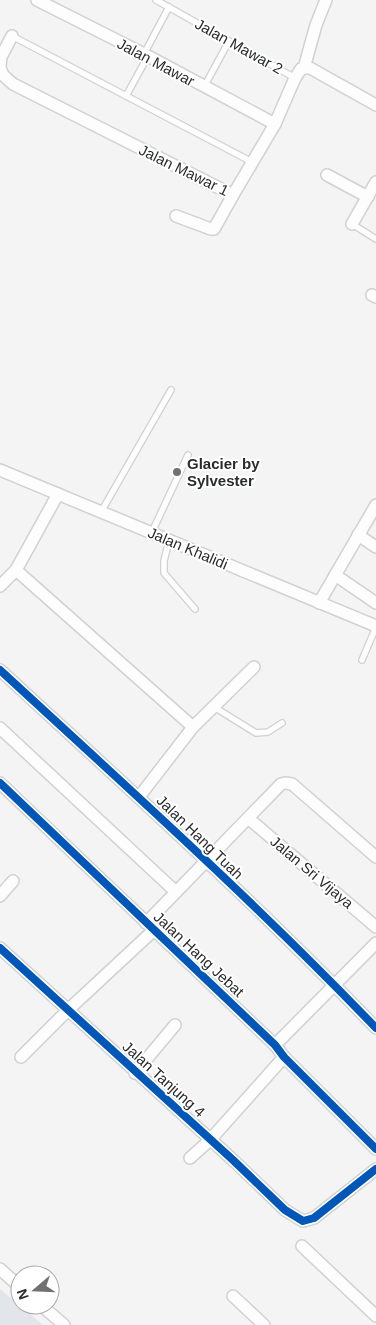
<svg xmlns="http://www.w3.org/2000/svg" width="376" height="1325" font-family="Arial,sans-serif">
<rect width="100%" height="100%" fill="#f4f4f5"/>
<path fill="#e2e5ea" d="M0 1289 43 1325H0Z"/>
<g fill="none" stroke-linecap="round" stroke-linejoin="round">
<g stroke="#d1d1d2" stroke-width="8">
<g id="lane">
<path d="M156 0 295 78"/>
<path d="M12 36 252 162"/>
<path d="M144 54 169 7"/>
<path d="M204 87 229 41"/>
<path d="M126 96 148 56"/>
<path d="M352 224 376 239"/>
<path d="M101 512 171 390"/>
<path d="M152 532 188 455"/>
<path d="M169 540 164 561V573L195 609"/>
<path d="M362 660 376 627"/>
<path d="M214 707 256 733 268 732 282 723"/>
</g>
</g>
<g stroke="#d1d1d2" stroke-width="14">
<g id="street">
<path d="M37 0 144 54 275 124"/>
<path d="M0 66 1 57 12 36"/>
<path d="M0 68 3 75 13 84 233 195 275 124 295 78 301 69 304 68 316 25 326 0"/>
<path d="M304 68H310L376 105"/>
<path d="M327 175 368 197"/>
<path d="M176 216 211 229H214L233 195"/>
<path d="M352 224 376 182"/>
<path d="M372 295 376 297"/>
<path d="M0 470 376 626"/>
<path d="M358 535 376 547"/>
<path d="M16 570 193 727"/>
<path d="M335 575 376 603"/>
<path d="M0 586 16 570 58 494"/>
<path d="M319 603 376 505"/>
<path d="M0 670C127 787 256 903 376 1028"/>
<path d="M0 728 176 892"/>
<path d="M0 783 275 1045 284 1057 376 1149"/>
<path d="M139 797 193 727 254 667"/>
<path d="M248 818 376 927"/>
<path d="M0 896 13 881"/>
<path d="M146 923 281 784 285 783 292 784 376 857"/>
<path d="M0 948 233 1160 285 1210 303 1221 314 1218 376 1169"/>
<path d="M275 1045 376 943"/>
<path d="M21 1057 68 1010 154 930"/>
<path d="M135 1073 175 1025"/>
<path d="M190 1158 210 1140 284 1057"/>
<path d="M302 1246 376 1316"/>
<path d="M0 1269 20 1287"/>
<path d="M233 1296 264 1325"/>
<path d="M41 1305 64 1325"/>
</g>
</g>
<use href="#lane" stroke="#fdfdfe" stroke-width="5.5"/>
<use href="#street" stroke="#fdfdfe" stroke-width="11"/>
<g stroke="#fff" stroke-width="11">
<g id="cycleway">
<path d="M0 670C127 787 256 903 376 1028"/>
<path d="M0 783 275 1045 284 1057 376 1149"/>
<path d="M0 948 233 1160 285 1210 303 1221 314 1218 376 1169"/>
</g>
</g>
<use href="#cycleway" stroke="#0057b8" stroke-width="8"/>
</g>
<circle fill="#717172" stroke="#fff" stroke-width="2" cx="177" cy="472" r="5"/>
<g text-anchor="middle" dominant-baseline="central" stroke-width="4" stroke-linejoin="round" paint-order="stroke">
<g font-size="15" fill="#2a2b2b" stroke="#fff">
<text transform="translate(239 46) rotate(29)">Jalan Mawar 2</text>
<text transform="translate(156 62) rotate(28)">Jalan Mawar</text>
<text transform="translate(184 170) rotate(26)">Jalan Mawar 1</text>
<text transform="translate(188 548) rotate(23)">Jalan Khalidi</text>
<text transform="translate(200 837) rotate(44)">Jalan Hang Tuah</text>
<text transform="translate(312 872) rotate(40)">Jalan Sri Vijaya</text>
<text transform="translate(199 954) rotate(43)">Jalan Hang Jebat</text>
<text transform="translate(164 1079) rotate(42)">Jalan Tanjung 4</text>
</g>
<g font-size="15" font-weight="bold" fill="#2a2b2b" stroke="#fff" text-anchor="start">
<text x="187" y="463">Glacier by<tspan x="187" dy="17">Sylvester</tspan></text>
</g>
</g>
<g transform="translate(35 1290) rotate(251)"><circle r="24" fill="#ffffff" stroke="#aaaaaa"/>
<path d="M0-4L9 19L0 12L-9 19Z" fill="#717172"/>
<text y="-8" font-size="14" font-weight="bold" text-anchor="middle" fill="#2a2b2b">N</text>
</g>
</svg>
